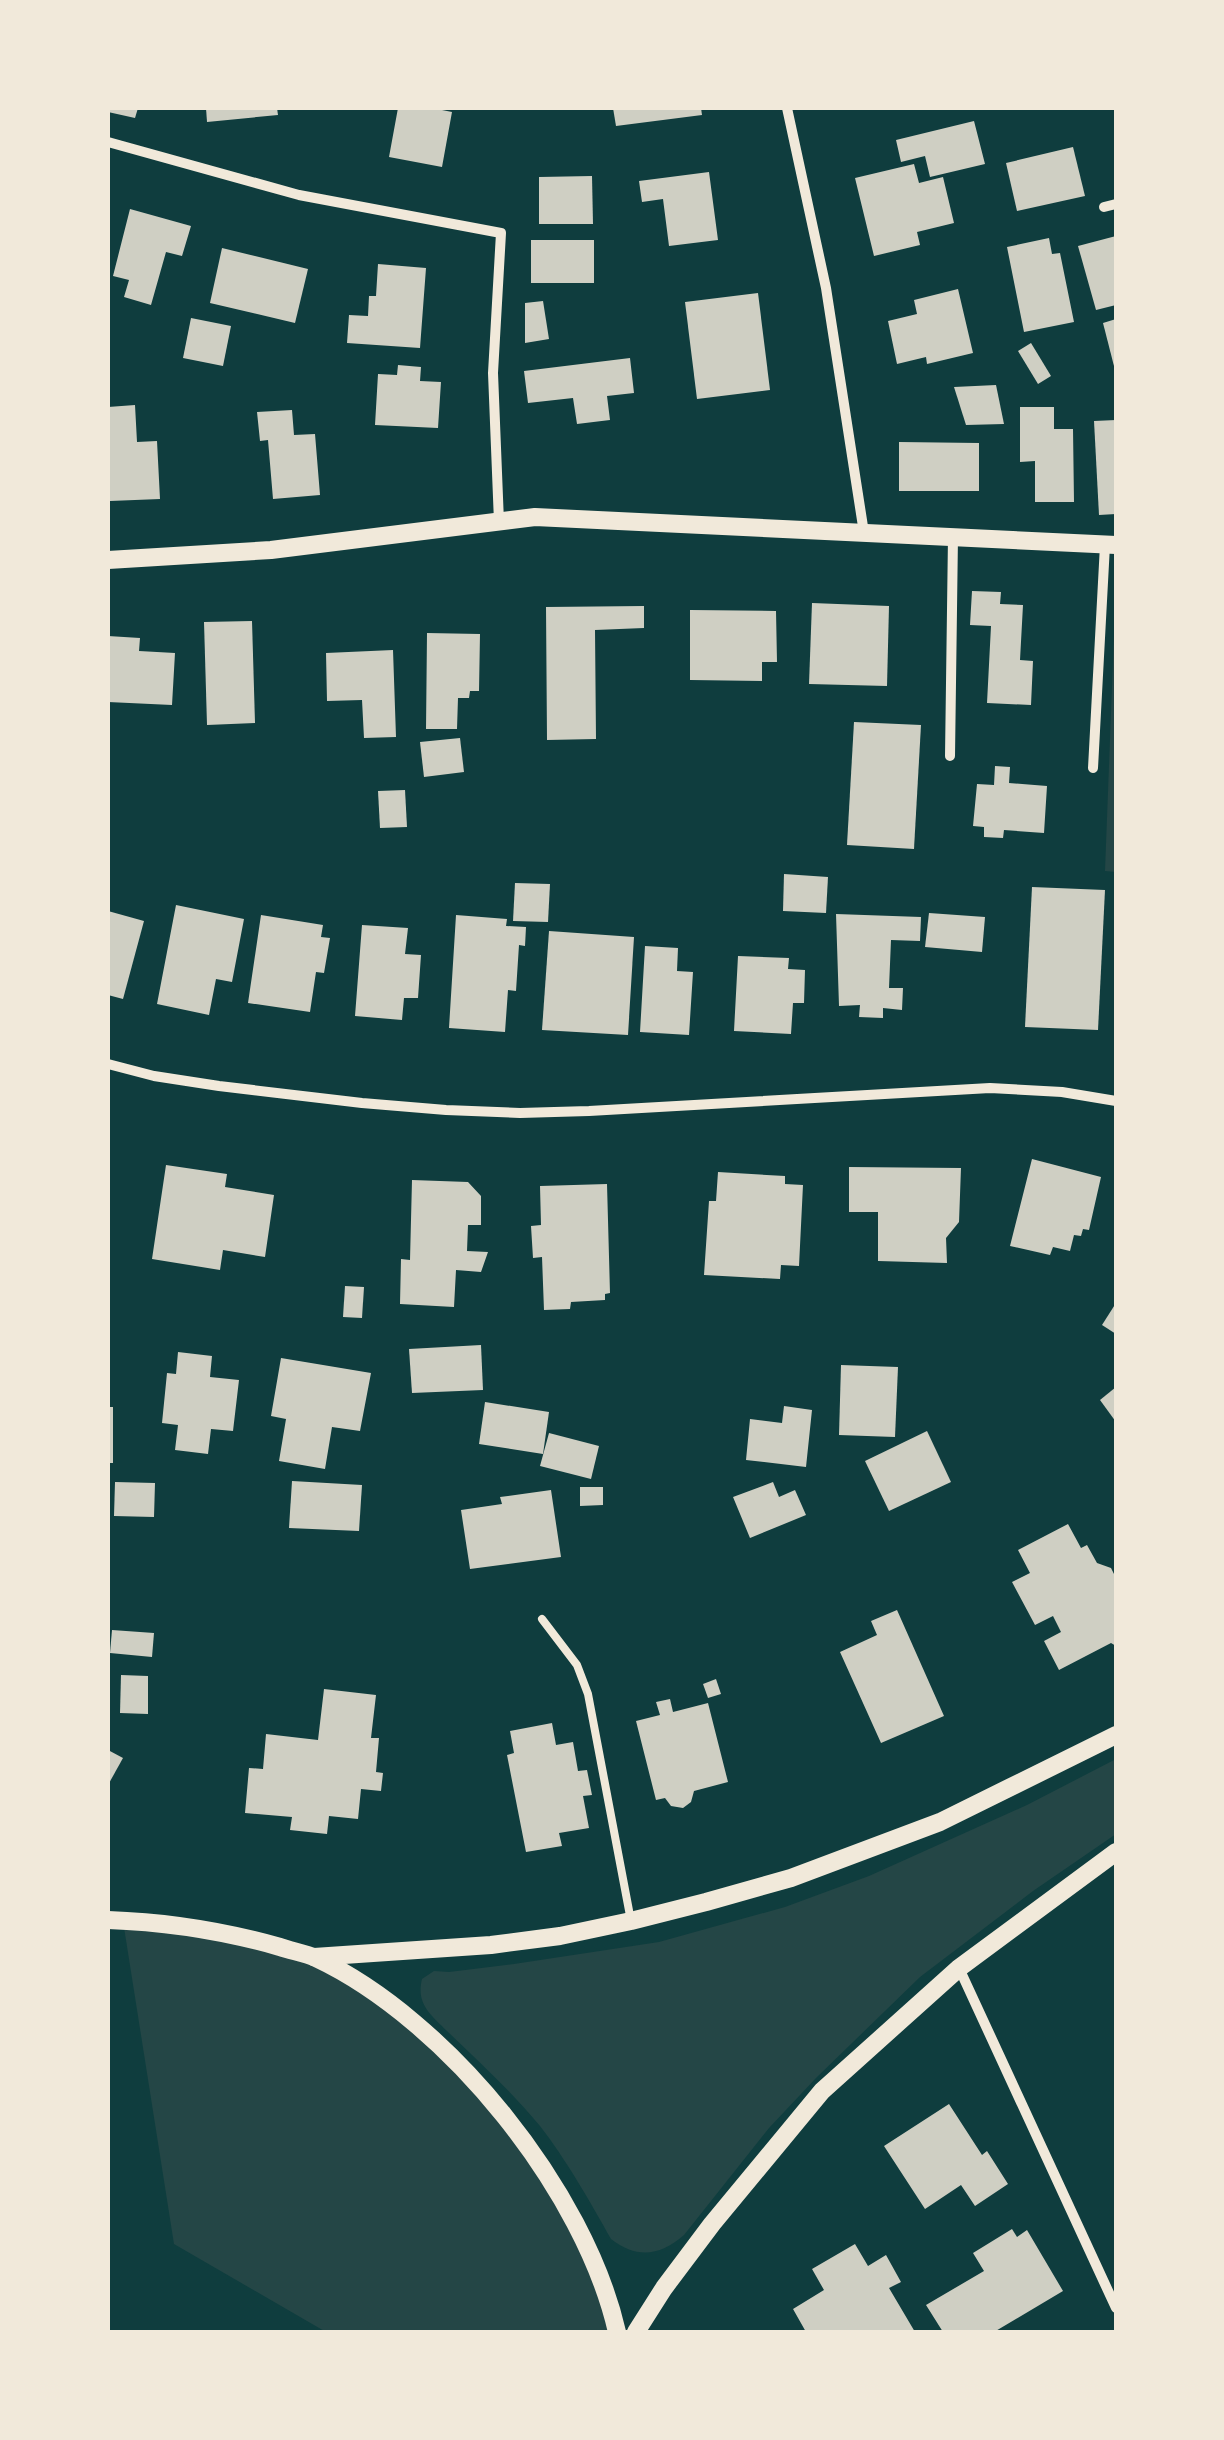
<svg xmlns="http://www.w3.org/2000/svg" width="1224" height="2440" font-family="Roboto,sans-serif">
<rect width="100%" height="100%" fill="#0f3d3e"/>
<g fill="#244646">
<path d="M1116 581V872L1105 871Z"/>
<path d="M1116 1759V1834L1033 1891 920 1977 816 2078 769 2128 684 2235C660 2256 637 2259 611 2239 591 2203 565 2158 540 2126 512 2092 479 2062 447 2031 430 2014 416 2004 422 1979L434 1971 449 1972 514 1964 659 1942 785 1907 869 1876 1027 1805Z"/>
<path d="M123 1921 314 1957 429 2036 556 2193 617 2332H326L174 2244Z"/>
</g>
<g fill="#cfcfc3">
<path d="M108 108H138L135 118 108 112Z"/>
<path d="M206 108H277L278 115 207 122Z"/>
<path d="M398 108H442V110L452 112 442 167 389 157Z"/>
<path d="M613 108H701L702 115 616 126Z"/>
<path d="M974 121 985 164 930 177 925 156 901 162 896 140Z"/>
<path d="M1073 147 1085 196 1017 211 1006 163Z"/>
<path d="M914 164 919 183 943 177 954 223 917 232 920 245 874 256 855 178Z"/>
<path d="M709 172 718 240 669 246 663 199 642 202 639 181Z"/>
<path d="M592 176 593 224H539V177Z"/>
<path d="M130 209 191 226 182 256 166 252 151 305 124 297 129 280 113 276Z"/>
<path d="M1116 236V305L1096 310 1078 246Z"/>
<path d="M1049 238 1052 254 1060 253 1074 322 1024 332 1007 247Z"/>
<rect x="531" y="240" width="63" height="43"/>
<path d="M222 248 308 269 295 323 210 303Z"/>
<path d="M378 264 426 268 420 348 347 343 349 315 368 316 369 296H376Z"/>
<path d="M958 289 973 353 927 364 926 357 897 364 888 321 917 314 914 300Z"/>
<path d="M758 293 770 390 697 399 685 302Z"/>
<path d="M543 301 549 339 525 343V303Z"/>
<path d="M191 318 231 326 223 366 183 358Z"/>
<path d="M1116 319V370H1115L1103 323Z"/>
<path d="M1031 343 1051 376 1038 384 1018 351Z"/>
<path d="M630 358 634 393 607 396 610 420 577 424 573 398 528 403 524 371Z"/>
<path d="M398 365 421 367 420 381 441 382 438 428 375 425 378 374 397 375Z"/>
<path d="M996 385 1004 424 966 425 954 387Z"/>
<path d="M135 405 137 442 157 441 160 499 110 501 108 407Z"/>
<path d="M1020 407H1054V429H1073L1074 502H1035V461L1020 462Z"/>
<path d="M292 410 294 435 315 434 320 495 273 499 268 440 260 441 257 412Z"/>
<path d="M1116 420V514L1099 515 1094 421Z"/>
<path d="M899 442 979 443V491H899Z"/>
<path d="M972 591 1001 592 1000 604 1023 605 1020 660 1033 661 1031 705 987 703 991 626 970 625Z"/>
<path d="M812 603 889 606 887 686 809 684Z"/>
<path d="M644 606V628L595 630 596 739 547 740 546 607Z"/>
<path d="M690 610 776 611 777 662H762V681L690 680Z"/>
<path d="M252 621 255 723 207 725 204 622Z"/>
<path d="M427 633 480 634 479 691H470L469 698H458L457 729H426Z"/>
<path d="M108 636 140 638 139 651 175 653 172 705 108 702Z"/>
<path d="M393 650 396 737 364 738 362 700 327 701 326 653Z"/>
<path d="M854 722 921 725 914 849 847 845Z"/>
<path d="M460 738 464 772 424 777 420 742Z"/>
<path d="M995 766 1010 767 1009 783 1047 786 1044 833 1004 830 1003 838 984 837V827L973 826 977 784 994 785Z"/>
<path d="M405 790 407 827 380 828 378 791Z"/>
<path d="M784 874 828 877 826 913 783 911Z"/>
<path d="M515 883 550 884 548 922 513 921Z"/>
<path d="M1032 887 1105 890 1098 1030 1025 1027Z"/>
<path d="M176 905 244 919 232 982 216 979 209 1015 157 1004Z"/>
<path d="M108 911 144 921 123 999 108 995Z"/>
<path d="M929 913 985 917 982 952 925 947Z"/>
<path d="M836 914 921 917 920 941 891 940 889 988H903L902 1010 883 1008V1018L859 1017 860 1005 839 1006Z"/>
<path d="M261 915 323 925 321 937 330 938 324 973 316 972 310 1012 248 1003Z"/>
<path d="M456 915 507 919 506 926 526 927 525 946 519 945 516 991 508 990 505 1032 449 1028Z"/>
<path d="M362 925 408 928 405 954 421 955 418 998H404L402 1020 355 1016Z"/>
<path d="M549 931 634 937 628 1035 542 1030Z"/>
<path d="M645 946 678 948 677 971 693 972 689 1035 640 1032Z"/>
<path d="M738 956 789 958 788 969 805 970 804 1003H793L791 1034 734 1031Z"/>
<path d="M1032 1159 1101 1177 1089 1230 1083 1229 1081 1236 1074 1235 1070 1251 1053 1247 1050 1255 1010 1246Z"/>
<path d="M166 1165 227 1174 225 1187 274 1195 265 1257 223 1250 220 1270 152 1259Z"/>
<path d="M849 1167 961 1168 959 1222 946 1238 947 1263 878 1261V1212H849Z"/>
<path d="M718 1172 785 1176V1184L803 1185 799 1266 781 1265 780 1279 704 1275 709 1201H716Z"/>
<path d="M412 1180 468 1182 481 1196V1225H468L467 1251 488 1252 481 1272 456 1270 454 1307 400 1304 401 1259 410 1260Z"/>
<path d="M607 1184 610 1293 605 1294V1300L571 1302 570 1309 544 1310 542 1257 533 1258 531 1226 541 1225 540 1186Z"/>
<path d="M345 1286 364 1287 362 1318 343 1317Z"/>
<path d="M1116 1303V1334L1102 1325Z"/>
<path d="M481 1345 483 1390 412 1393 409 1349Z"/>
<path d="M178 1352 212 1356 210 1377 239 1380 233 1431 211 1429 208 1454 175 1450 178 1425 162 1423 167 1373 176 1374Z"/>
<path d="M281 1358 371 1373 360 1431 332 1427 325 1469 279 1461 286 1419 271 1416Z"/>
<path d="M841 1365 898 1367 895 1437 839 1435Z"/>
<path d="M1116 1387V1422L1100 1400Z"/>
<path d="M485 1402 549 1412 543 1454 479 1444Z"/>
<path d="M784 1406 812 1410 806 1467 746 1460 750 1419 782 1423Z"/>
<rect x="108" y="1407" width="5" height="56"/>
<path d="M927 1431 951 1482 889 1511 865 1461Z"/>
<path d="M549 1433 599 1446 591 1479 540 1466Z"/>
<path d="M292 1481 362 1485 359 1531 289 1528Z"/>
<path d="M115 1482 155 1483 154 1517 114 1516Z"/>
<path d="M773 1482 779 1497 795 1490 806 1515 750 1538 733 1497Z"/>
<path d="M580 1487H603V1505L580 1506Z"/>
<path d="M551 1490 561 1557 470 1569 461 1510 502 1504 500 1497Z"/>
<path d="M1068 1524 1081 1548 1087 1545 1097 1563 1111 1568 1116 1578V1646L1111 1643 1059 1670 1044 1641 1061 1632 1053 1616 1035 1625 1012 1582 1030 1573 1018 1550Z"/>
<path d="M897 1610 944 1716 881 1743 840 1652 877 1635 871 1621Z"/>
<path d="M112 1630 154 1633 152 1657 110 1653Z"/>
<path d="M121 1675 148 1676V1714L120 1713Z"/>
<path d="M716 1679 721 1694 708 1698 703 1684Z"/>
<path d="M324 1689 376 1695 371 1738H379L376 1772 383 1773 381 1791 361 1789 358 1819 329 1816 327 1834 290 1830 292 1817 245 1813 249 1768 263 1769 266 1734 318 1740Z"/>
<path d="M670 1699 673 1712 708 1703 728 1782 694 1791 691 1802 683 1808 671 1806 665 1798 656 1800 636 1721 660 1715 656 1702Z"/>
<path d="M552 1723 556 1745 573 1742 578 1771 587 1770 592 1795 583 1796 589 1828 559 1833 562 1846 526 1852 507 1755 514 1753 510 1731Z"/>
<path d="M108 1750 123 1758 108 1785Z"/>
<path d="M949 2104 982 2155 987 2151 1008 2184 975 2206 961 2185 925 2209 884 2146Z"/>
<path d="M1012 2229 1017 2237 1027 2230 1063 2291 994 2332H943L926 2305 984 2271 973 2253Z"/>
<path d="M855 2244 868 2266 886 2255 901 2282 889 2288 915 2332H806L793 2309 824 2290 812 2269Z"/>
</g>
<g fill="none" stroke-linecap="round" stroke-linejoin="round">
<path stroke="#f1e9da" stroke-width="8" d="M542 1619 577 1665 588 1694 631 1921"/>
<g stroke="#f1e9da" stroke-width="10">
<path d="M787 108 826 288 864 533"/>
<path d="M108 142 299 195 501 233 493 373 499 522"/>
<path d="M1104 207 1116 204"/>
<path d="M950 756 953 536"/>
<path d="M1093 768 1105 545"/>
<path d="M108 1064 154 1076 219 1086 362 1103 446 1110 520 1113 589 1111 990 1088 1062 1092 1116 1101"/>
<path d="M959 1968 1116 2308"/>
</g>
<g stroke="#f1e9da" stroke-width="18">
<path d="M108 560 271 550 535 517 1116 545"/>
<path d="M108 1920C165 1922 224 1931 280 1947 291 1951 305 1953 316 1958 448 2020 585 2191 617 2332"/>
<path d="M314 1957 491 1945 560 1936 631 1921 706 1902 791 1878 940 1822 1116 1735"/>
<path d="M636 2332 664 2288 712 2224 822 2091 959 1968 1116 1852"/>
</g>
</g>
<rect width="1224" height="2440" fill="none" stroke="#f1e9da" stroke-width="220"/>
</svg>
